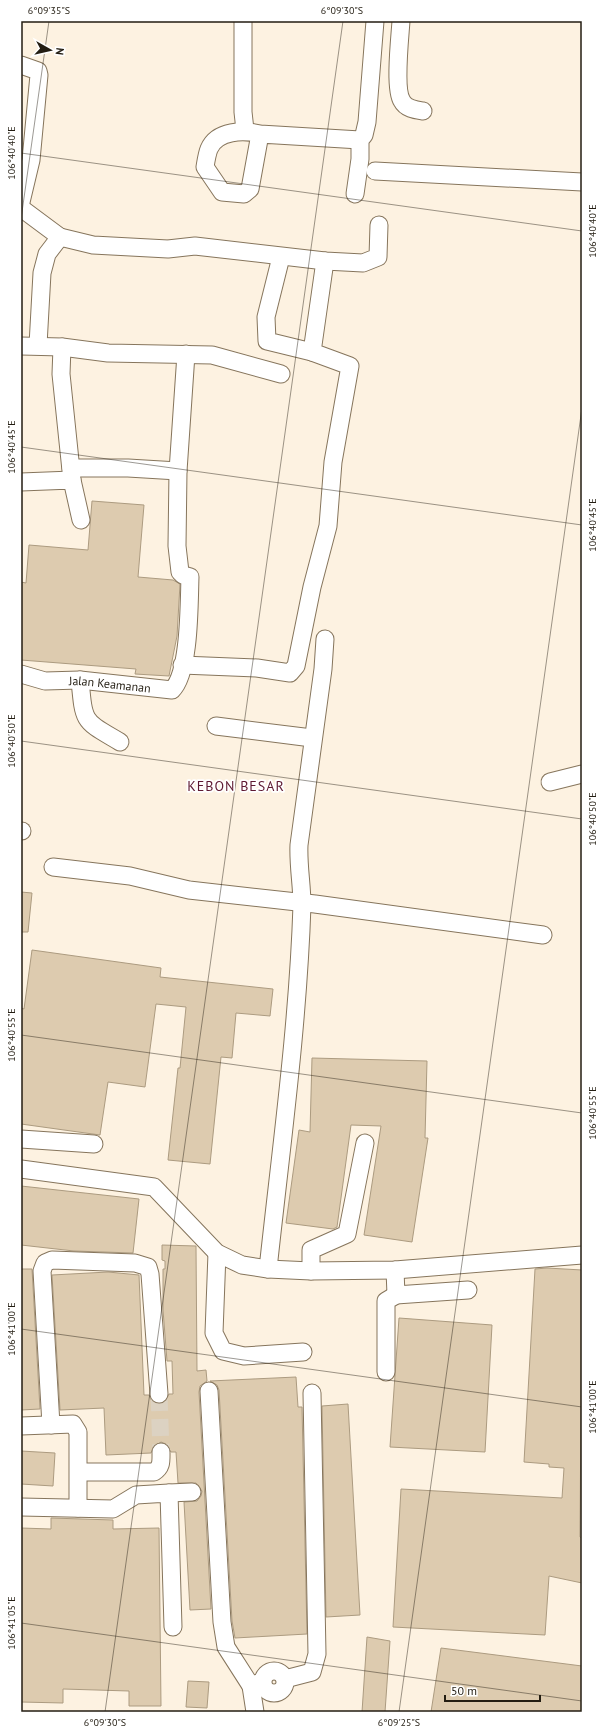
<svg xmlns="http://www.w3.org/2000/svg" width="603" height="1733" font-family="'PT Sans',sans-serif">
<rect width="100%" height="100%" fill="#fdf2e1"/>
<g fill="#ddcbaf" stroke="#ac9b80">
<path d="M92 501 144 505 138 577 173 580 180 584 177 636 169 676 135 674 136 669 21 660V582L26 583 29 545 88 550Z"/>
<path d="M21 892 32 893 28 932H21Z"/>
<path d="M32 950 161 968 160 977 273 989 270 1016 236 1013 232 1058 221 1057 210 1164 168 1160 178 1068H180L186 1007 156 1004 145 1087 108 1082 100 1135 21 1124V1008L24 1009Z"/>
<path d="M312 1058 427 1061 425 1138H428L412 1242 364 1235 381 1126 351 1125 337 1227 333 1229 286 1223 299 1130 310 1132Z"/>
<path d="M21 1186 139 1199 133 1253 74 1251 21 1245Z"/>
<path d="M162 1245 196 1246 197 1371 206 1370 207 1381 200 1386 199 1392 211 1609 190 1610 184 1502 197 1501 201 1496 202 1491 196 1483H178L176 1452H171L166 1444 161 1442 153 1447 151 1453 106 1455 104 1408 60 1410 52 1275 108 1272 139 1275 144 1395H149L151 1400 159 1404 165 1402 169 1394H173L172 1361H167L163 1310V1269H165V1261L162 1260Z"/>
<path d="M547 1268 582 1270 580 1537 582 1538V1583L549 1576 545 1635 393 1627 401 1489 562 1498 564 1468 549 1467V1464L524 1462 535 1269Z"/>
<path d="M21 1269H32L40 1409 21 1410Z"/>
<path d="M399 1318 492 1325 485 1452 390 1447Z"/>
<path d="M296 1377 298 1407H302L307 1634 235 1638 232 1621 219 1390 217 1385 210 1381Z"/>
<path d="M348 1404 360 1615 326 1617 322 1406Z"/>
<path d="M21 1451 55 1453 53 1486 21 1484Z"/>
<path d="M51 1518 113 1520V1529L159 1528 161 1706H129V1691L63 1689V1703L21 1702V1528L51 1529Z"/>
<path d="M367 1637 390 1641 385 1712H362Z"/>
<path d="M441 1648 582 1666V1712H431Z"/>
<path d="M188 1681 209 1682 207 1708 186 1707Z"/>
</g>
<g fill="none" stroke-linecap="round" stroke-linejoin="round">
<path stroke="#dcd2c2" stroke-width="17" stroke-dasharray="17 8" stroke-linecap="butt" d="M159 1394 161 1452"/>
<g stroke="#86755c" stroke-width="19">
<g id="minor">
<path d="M243 21V112L245 130"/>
<path d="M401 21C400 37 394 89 402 101 406 109 416 110 423 111"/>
<path d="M21 65 38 71 39 75 31 160 21 202"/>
<path d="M260 134 250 189 244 194 222 192 205 167C206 161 207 154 209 149 217 130 244 130 260 134L360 140"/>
<path d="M375 171 582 182"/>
<path d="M355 194 360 159V140L364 135 367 122 375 21"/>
<path d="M21 208 60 237 47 254 42 273 38 345"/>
<path d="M60 237 93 245 168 249 195 246 325 261 363 263 378 257 379 225"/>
<path d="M281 257 266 317 267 341 312 352"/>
<path d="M21 346 62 347 108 353 212 355 281 374"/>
<path d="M62 347 61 374 72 480"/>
<path d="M71 468H128L178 471"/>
<path d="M21 482 72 480 81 520"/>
<path d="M182 665 257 668 290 673 296 666 312 587 328 526 333 462 350 366 312 352 325 261"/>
<path id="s1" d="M21 674 45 681 80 680 172 690C190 673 189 603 190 577L183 575 180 572 177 546 178 471 186 354"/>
<path d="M80 680C84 724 83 720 120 742"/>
<path d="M216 726 312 738"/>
<path d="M550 782 582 774"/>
<path d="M21 831H22"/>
<path d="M53 867 130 876 189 890 315 904 543 935"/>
<path d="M21 1139 94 1144"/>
<path d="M21 1169 154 1187 217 1253 242 1265 268 1269 311 1271 395 1270 582 1255"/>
<path d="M217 1253 214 1333 223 1351 244 1356 303 1352"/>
<path d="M268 1269C281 1148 298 1027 302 905 302 885 298 865 299 845L323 669 325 639"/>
<path d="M395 1270 396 1295 468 1290"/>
<path d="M311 1271V1250L347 1234 365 1143"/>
<path d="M386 1372V1301L396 1295"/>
<path d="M209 1391 222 1622 226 1647 251 1686"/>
<path d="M51 1425 42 1271 45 1263 52 1260 135 1263 148 1267 150 1274 159 1394"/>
<path d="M21 1426 73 1424 78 1432V1508"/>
<path d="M79 1472H154C162 1467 161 1461 161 1452"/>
<path d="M169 1493 192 1492"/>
<path d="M21 1507 113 1509 136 1495 169 1493 173 1627"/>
<circle cx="274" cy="1682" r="11"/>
<path d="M285 1679 312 1672 317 1654 312 1393"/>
<path d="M255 1712 251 1686 261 1682"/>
</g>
</g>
<use href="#minor" stroke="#fff" stroke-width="17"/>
</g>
<path fill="none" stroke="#231d12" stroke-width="1" stroke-opacity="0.45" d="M21 153 582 231M21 219 49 21M21 447 582 525M21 741 582 819M21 1035 582 1113M21 1329 582 1407M21 1623 582 1701M105 1712 343 21M399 1712 582 408"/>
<g text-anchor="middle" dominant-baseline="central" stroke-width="3.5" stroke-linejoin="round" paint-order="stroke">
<g font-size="12" fill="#231d12" stroke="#fff">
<text stroke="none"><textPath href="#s1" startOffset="90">Jalan Keamanan</textPath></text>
</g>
<g font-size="14" letter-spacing="1" fill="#5d1931" stroke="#fff">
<text x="236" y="786">KEBON BESAR</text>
</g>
</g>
<rect width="603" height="1733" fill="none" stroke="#ffffff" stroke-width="44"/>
<g transform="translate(50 50) rotate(98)" stroke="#ffffff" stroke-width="3" paint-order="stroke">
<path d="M0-3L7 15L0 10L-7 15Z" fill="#231d12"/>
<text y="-6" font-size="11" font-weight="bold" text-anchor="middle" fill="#231d12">N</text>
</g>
<path d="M445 1695v6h95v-6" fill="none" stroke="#231d12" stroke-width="2"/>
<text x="451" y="1695" font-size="12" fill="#231d12" stroke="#ffffff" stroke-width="3" paint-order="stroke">50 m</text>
<rect x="22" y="22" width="559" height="1689" fill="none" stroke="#231d12" stroke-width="1.5"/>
<g font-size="10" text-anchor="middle" fill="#231d12">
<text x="49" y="14">6°09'35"S</text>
<text x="342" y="14">6°09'30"S</text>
<text transform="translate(11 153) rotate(-90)" y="4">106°40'40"E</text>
<text transform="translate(592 231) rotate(-90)" y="4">106°40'40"E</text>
<text transform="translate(11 447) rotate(-90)" y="4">106°40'45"E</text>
<text transform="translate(592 525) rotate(-90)" y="4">106°40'45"E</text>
<text transform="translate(11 741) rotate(-90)" y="4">106°40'50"E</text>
<text transform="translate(592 819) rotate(-90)" y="4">106°40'50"E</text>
<text transform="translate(11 1035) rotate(-90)" y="4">106°40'55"E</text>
<text transform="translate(592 1113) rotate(-90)" y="4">106°40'55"E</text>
<text transform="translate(11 1329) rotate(-90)" y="4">106°41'00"E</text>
<text transform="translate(592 1407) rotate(-90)" y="4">106°41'00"E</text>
<text transform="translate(11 1623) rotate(-90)" y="4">106°41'05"E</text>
<text x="105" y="1726">6°09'30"S</text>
<text x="399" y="1726">6°09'25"S</text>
</g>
</svg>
